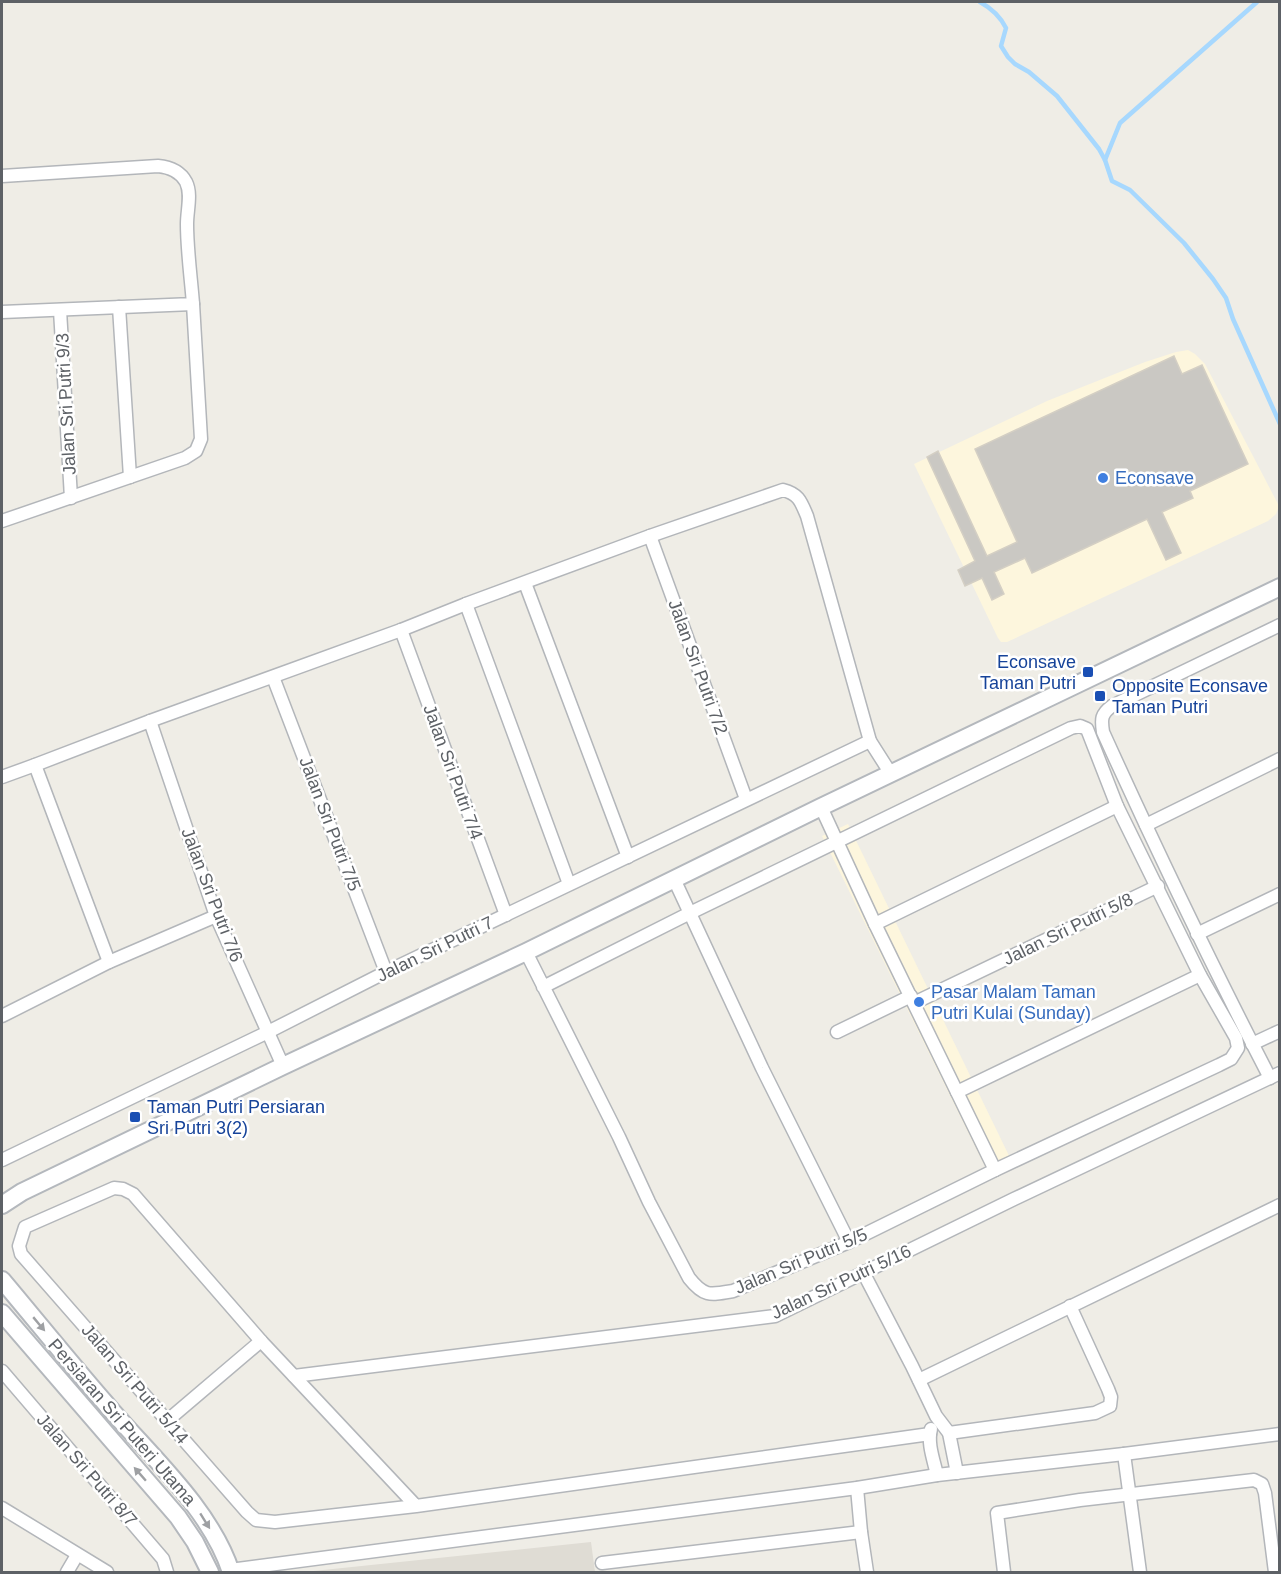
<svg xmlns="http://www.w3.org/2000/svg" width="1281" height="1574" font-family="Arial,sans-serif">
<rect width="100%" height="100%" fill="#efede6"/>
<g fill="#fdf6dd">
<path d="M1188 350 1195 354 1205 364 1279 506 1276 514 1268 521 1007 642H1001L998 638 914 464 1047 401 1145 362 1176 352Z"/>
<path d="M848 824 1015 1168 991 1179 822 836Z"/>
</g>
<path fill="#dfdcd4" d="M591 1542 595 1572H304Z"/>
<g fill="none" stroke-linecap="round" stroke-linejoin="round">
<g stroke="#a7d8fe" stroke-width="4.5">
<path d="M980 2C991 8 1000 16 1006 28L1001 46 1008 57 1015 64 1029 72 1057 96 1099 149 1105 160 1112 181 1130 190 1184 243 1213 279 1226 298 1233 319 1280 424"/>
<path d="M1105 160 1120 123 1257 2"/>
</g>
</g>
<path fill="#cac8c3" stroke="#d4cfc4" stroke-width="1.5" d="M1174 356 1182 374 1202 365 1248 464 1190 491 1193 498 1162 512 1181 553 1166 560 1147 519 1032 573 1025 558 994 572 1004 594 992 600 982 578 965 586 958 570 975 561 927 457 938 451 987 556 1017 542 975 449Z"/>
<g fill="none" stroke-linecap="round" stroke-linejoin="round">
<g stroke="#b3b6ba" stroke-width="15">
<g id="street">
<path d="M2 176 158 166C169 167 180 171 186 182 192 194 187 210 187 224 187 250 191 278 193 304L2 312"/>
<path d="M119 307 130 477"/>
<path d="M60 310 71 498"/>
<path d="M2 521 185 458 196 451 201 439 193 304"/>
<path d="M650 536 746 799"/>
<path d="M525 583 628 857"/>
<path d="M466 604 569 884"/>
<path d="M401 630 506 915"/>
<path d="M273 677 386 972"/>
<path d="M150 721 216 916 283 1066"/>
<path d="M35 765 109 962"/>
<path d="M2 777 35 765 150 721 401 630 466 604 650 536 783 490C799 494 801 502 807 516L870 741 891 774"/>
<path d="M821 807 875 924 995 1170"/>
<path d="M1146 825 1280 759"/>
<path d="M674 879 762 1068 849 1242"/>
<path d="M875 924 1117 806"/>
<path d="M1197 934 1280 894"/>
<path d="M526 952 619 1137 649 1202 689 1278C704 1297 710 1295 733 1291L849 1242 995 1170 1219 1065 1231 1059 1238 1048 1236 1038 1200 975 1117 806 1087 729 1080 726 1071 728 690 913 543 987"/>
<path d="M914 1003 1158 886"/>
<path d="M2 1016 109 962 216 916"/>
<path d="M837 1032 911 996"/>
<path d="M1252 1044 1280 1031"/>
<path d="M1270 1078C1211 964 1156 849 1103 732 1101 719 1101 714 1112 706L1280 625"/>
<path d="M957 1092 1200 975"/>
<path d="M2 1160 268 1032 386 972 870 741"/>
<path d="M863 1272 912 1366 936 1416 949 1433 957 1473"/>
<path d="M2 1371 163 1559 167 1572"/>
<path d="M294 1376 775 1316 1014 1199 1280 1073"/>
<path d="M919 1380 1280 1205"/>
<path d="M168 1420 261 1341"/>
<path d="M931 1429C927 1443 934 1461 937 1475"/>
<path d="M949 1433 1095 1413 1110 1406 1111 1397 1108 1389 1070 1306"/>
<path d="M1124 1454 1140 1572"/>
<path d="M857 1488 861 1532 867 1572"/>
<path d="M416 1506 275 1522 256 1520 247 1512 21 1254 19 1246 25 1227 114 1188 123 1189 133 1194 261 1341 416 1506 930 1434"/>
<path d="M2 1508 107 1572"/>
<path d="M602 1563 861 1532"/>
<path d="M230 1570 857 1488 937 1475 1124 1454 1280 1434"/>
<path d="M67 1572 77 1555"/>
<path d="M1004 1572 997 1513 1080 1500 1254 1480 1262 1484 1265 1493 1275 1572"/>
</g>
</g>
<g stroke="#b4b8bd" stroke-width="20">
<g id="secondary">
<path d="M2 1205 22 1192 283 1066 526 952 821 807 1280 587"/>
<path d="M2 1280C39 1324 75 1369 113 1412 155 1460 211 1511 231 1572"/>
<path d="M2 1313 178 1517 195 1542 210 1572"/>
</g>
</g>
<use href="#street" stroke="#fff" stroke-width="12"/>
<use href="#secondary" stroke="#fff" stroke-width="16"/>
</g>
<defs><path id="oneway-solid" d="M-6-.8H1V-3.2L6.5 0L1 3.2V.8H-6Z" transform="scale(1.5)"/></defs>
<g fill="#9ea0a3">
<use href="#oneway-solid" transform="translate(39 1324) rotate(50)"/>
<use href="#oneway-solid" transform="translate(140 1474) rotate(-131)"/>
<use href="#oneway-solid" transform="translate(205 1521) rotate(58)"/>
</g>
<g fill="#3f7fe0" stroke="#fff" stroke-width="2">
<circle cx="1103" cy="478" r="6"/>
<circle cx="919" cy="1002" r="6"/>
</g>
<g fill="#1a4fb4" stroke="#fff" stroke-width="2">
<rect x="1082" y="666" width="12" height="12" rx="3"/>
<rect x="1094" y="690" width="12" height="12" rx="3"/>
<rect x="129" y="1111" width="12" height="12" rx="3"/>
</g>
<g text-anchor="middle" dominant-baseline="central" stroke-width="5" stroke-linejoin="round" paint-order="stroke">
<g font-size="18" fill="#5d6166" stroke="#fff">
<text transform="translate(66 404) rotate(-93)">Jalan Sri Putri 9/3</text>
<text transform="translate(698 667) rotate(70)">Jalan Sri Putri 7/2</text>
<text transform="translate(453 772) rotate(70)">Jalan Sri Putri 7/4</text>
<text transform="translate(330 824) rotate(69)">Jalan Sri Putri 7/5</text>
<text transform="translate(212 895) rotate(69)">Jalan Sri Putri 7/6</text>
<text transform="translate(1068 929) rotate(-26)">Jalan Sri Putri 5/8</text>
<text transform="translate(435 949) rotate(-26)">Jalan Sri Putri 7</text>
<text transform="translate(801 1261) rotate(-23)">Jalan Sri Putri 5/5</text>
<text transform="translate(841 1282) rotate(-25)">Jalan Sri Putri 5/16</text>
<text transform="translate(135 1384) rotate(49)">Jalan Sri Putri 5/14</text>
<text transform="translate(122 1422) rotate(49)">Persiaran Sri Puteri Utama</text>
<text transform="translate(87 1470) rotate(49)">Jalan Sri Putri 8/7</text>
</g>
<g font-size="18" fill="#366cbe" stroke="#fff" text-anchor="start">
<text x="1115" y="478">Econsave</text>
<text x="931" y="992">Pasar Malam Taman<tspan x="931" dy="21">Putri Kulai (Sunday)</tspan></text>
</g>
<g font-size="18" fill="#164399" stroke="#fff" text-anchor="start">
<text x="1076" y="662" text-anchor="end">Econsave<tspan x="1076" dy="21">Taman Putri</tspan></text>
<text x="1112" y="686">Opposite Econsave<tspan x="1112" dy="21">Taman Putri</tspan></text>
<text x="147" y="1107">Taman Putri Persiaran<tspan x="147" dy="21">Sri Putri 3(2)</tspan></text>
</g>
</g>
<rect width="1281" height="1574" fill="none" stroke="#5d6166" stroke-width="6"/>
</svg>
